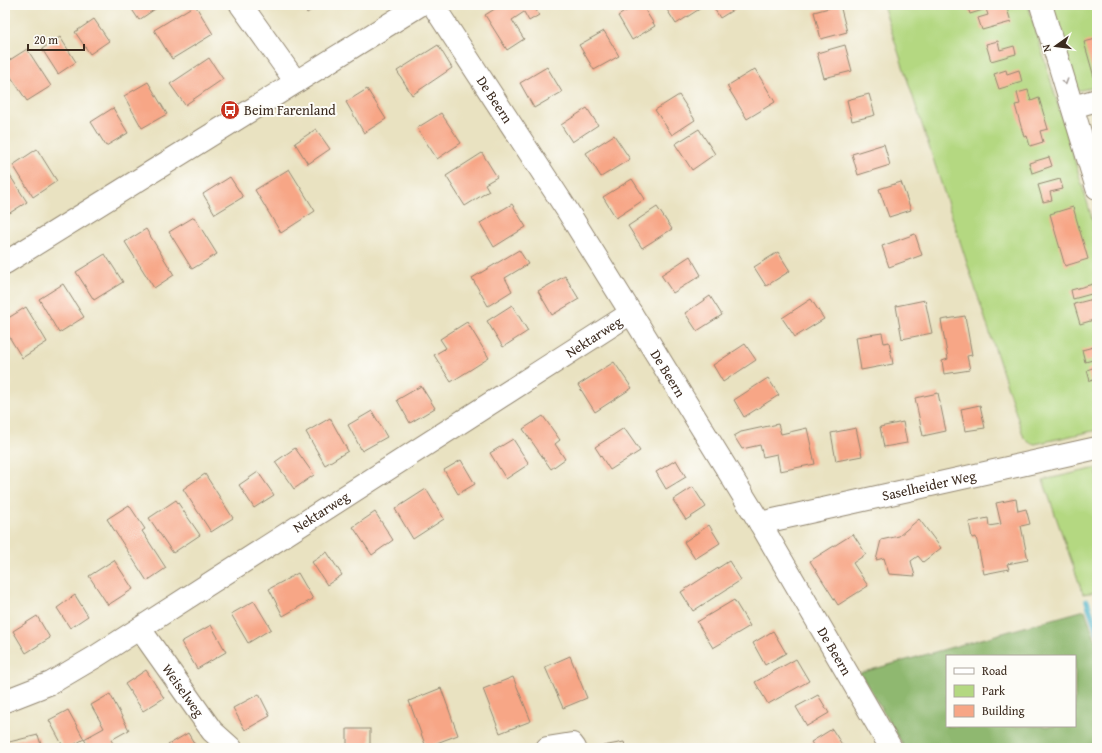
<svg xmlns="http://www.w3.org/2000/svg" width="1102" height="753" font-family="'Gentium Book Plus',serif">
<rect width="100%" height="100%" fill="#fdfcf7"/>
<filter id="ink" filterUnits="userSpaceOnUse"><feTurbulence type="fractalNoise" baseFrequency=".025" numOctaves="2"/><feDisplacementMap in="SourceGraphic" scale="8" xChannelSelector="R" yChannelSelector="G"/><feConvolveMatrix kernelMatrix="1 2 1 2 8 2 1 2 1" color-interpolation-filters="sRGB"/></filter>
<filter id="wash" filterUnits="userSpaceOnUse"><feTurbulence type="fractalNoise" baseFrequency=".012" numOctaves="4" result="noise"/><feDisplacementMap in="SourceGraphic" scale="16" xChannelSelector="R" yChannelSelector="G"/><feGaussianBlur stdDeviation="0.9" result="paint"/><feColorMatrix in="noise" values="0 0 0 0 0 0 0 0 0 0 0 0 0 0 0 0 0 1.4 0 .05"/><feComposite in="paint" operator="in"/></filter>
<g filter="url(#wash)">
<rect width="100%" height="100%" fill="#e9e2c1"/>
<g fill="#b4d881" stroke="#788150">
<path d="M883 5H1028L1097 235V430L1035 444 1030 443 1024 438Z"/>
<path d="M1052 5H1097V86L1078 91Z"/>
<path d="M1097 468V592L1083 594 1043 480Z"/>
</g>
<path fill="#8fb86f" stroke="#657146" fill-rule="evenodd" d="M1085 610 1097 644V748H905L860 673ZM947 656H1075V726H947Z"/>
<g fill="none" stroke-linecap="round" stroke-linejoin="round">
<path stroke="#44aec3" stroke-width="5.5" d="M1087 601 1097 631"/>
</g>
<g id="blocks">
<g fill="#f7a686">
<path d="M129 5H161L139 20Z"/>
<path d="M195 5 213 34 172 59 154 30Z"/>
<path d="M301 5H319L307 13Z"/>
<path d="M501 5H533L539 15 529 21 524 12 512 20 524 39 507 50 485 15Z"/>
<path d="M636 5H642L655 26 632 40 618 16Z"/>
<path d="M664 5H699L701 8 676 24Z"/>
<path d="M712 5H741L720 18Z"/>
<path d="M840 5 847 32 821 39 814 12Z"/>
<path d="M967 5H1006L1011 22 982 30 978 18 988 15 986 9 970 14Z"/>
<path d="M94 19 109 41 90 54 75 32Z"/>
<path d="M604 31 619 56 594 70 579 45Z"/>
<path d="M60 37 76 62 58 74 42 49Z"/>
<path d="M1096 39 1097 44V77H1094L1084 42Z"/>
<path d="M998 41 1000 50 1014 46 1016 54 991 61 986 44Z"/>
<path d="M438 45 452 68 412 95 397 71Z"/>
<path d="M845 45 852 71 824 78 817 53Z"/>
<path d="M27 49 51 86 27 101 5 68V63Z"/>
<path d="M209 58 223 79 185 105 170 84Z"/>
<path d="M547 67 562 92 534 108 520 83Z"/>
<path d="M755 69 775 102 747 119 727 86Z"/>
<path d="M1006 70 1007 74 1019 70 1022 82 999 89 994 74Z"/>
<path d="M148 82 167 114 142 128 124 96Z"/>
<path d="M367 89 386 119 364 133 346 102Z"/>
<path d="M1028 90 1031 101 1039 98 1048 129 1040 131 1043 142 1030 146 1027 136 1024 137 1015 105 1020 104 1017 93Z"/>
<path d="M869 94 875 115 852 121 847 100Z"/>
<path d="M679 95 695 120 672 135 655 110Z"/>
<path d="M113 108 128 133 106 146 91 122Z"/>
<path d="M587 108 598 125 572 142 561 125Z"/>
<path d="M441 113 461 143 437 159 417 128Z"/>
<path d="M316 129 330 149 308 164 295 143Z"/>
<path d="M699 129 715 154 692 170 675 144Z"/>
<path d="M614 135 630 159 601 177 586 153Z"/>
<path d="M884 144 890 165 858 175 852 154Z"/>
<path d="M37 149 57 181 33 197 13 165Z"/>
<path d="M482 153 497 177 485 184 489 191 465 206 446 176Z"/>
<path d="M1049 157 1052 166 1032 173 1029 163Z"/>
<path d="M5 168 27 202 5 216Z"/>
<path d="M289 169 315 211 281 233 255 190Z"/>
<path d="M230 177 243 197 215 214 203 194Z"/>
<path d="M632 179 645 199 616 218 603 197Z"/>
<path d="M1060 179 1063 189 1050 192 1052 200 1043 202 1038 185Z"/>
<path d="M901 182 911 210 889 217 879 189Z"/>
<path d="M512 204 526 227 494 247 480 223Z"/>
<path d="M657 207 672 229 642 248 628 226Z"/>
<path d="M1073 207 1088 259 1065 266 1050 214Z"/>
<path d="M194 217 217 254 192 269 169 232Z"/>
<path d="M146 229 174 275 154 288 125 242Z"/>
<path d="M915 234 922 255 889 267 882 246Z"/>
<path d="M519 250 528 264 505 278 512 291 488 306 472 278Z"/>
<path d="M778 252 790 271 766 286 754 267Z"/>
<path d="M105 254 123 282 94 300 76 272Z"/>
<path d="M690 256 701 275 673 293 661 275Z"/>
<path d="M565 276 579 299 552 315 538 291Z"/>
<path d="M63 284 84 317 59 333 39 299Z"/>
<path d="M1093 284 1095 293 1073 299 1071 290Z"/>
<path d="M710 296 722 315 697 331 685 313Z"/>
<path d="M1097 298V319L1080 324 1074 304Z"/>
<path d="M811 299 824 319 795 337 782 318Z"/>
<path d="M925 300 932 333 902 339 896 306Z"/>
<path d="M512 305 528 331 503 347 487 321Z"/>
<path d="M26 307 47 342 22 358 5 330V320Z"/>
<path d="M965 316 972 355 967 356 970 370 944 374 942 361 948 359 941 320Z"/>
<path d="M467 322 489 358 451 382 434 355 446 348 440 339Z"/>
<path d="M882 333 884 343 889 342 893 364 861 370 856 337Z"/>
<path d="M745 344 756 360 723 382 713 365Z"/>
<path d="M1097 346V379L1090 381 1087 370 1095 367 1093 360 1085 362 1082 350Z"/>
<path d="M614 362 632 388 595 412 578 385Z"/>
<path d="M768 378 779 395 744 417 734 400Z"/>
<path d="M421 386 435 408 410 423 397 400Z"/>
<path d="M938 393 946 431 923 436 915 398Z"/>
<path d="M980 405 985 428 965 431 961 409Z"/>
<path d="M372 411 387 437 362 451 348 425Z"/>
<path d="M543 416 560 440 555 444 565 459 551 469 523 429Z"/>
<path d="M330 418 348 451 325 465 306 432Z"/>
<path d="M903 422 907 443 884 447 880 427Z"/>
<path d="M778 424 781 434 807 428 815 464 780 471 777 454 763 457 760 445 742 449 734 436 741 432Z"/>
<path d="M624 428 640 451 610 470 595 447Z"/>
<path d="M856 428 862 456 836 461 831 433Z"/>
<path d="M513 439 529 464 506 479 490 453Z"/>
<path d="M295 448 314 475 294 489 275 462Z"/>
<path d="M461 460 475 484 458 494 444 470Z"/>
<path d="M676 460 686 477 666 489 656 472Z"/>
<path d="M258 472 274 495 254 508 239 485Z"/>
<path d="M205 474 233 518 211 532 183 489Z"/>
<path d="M693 487 706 507 686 520 673 500Z"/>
<path d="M426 489 444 519 413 539 395 509Z"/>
<path d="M1016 499 1018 511 1026 509 1030 524 1021 526 1028 560 1007 564 1009 569 984 574 976 537 972 538 969 522 988 518 989 526 1001 524 996 503Z"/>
<path d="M176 500 200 535 173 553 149 518Z"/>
<path d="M129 505 145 529 142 531 166 568 147 581 107 519Z"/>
<path d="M375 512 393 540 372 555 353 527Z"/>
<path d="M919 519 941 548 923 562 918 556 911 561 915 576 889 574 884 558 876 560 881 540 899 536Z"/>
<path d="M709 525 720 543 695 559 684 542Z"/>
<path d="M853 534 866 554 853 563 868 586 838 605 810 561Z"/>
<path d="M327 552 342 575 327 585 312 562Z"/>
<path d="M114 560 133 589 108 605 89 576Z"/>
<path d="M729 561 741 580 693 611 681 592Z"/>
<path d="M298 573 313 599 283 616 269 589Z"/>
<path d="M75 595 88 616 70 628 57 608Z"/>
<path d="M734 600 750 626 713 648 697 622Z"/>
<path d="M254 601 271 629 248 643 231 614Z"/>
<path d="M37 616 50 638 26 653 13 631Z"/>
<path d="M211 625 226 652 197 669 181 642Z"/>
<path d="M773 631 786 653 765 665 753 643Z"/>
<path d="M570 656 587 698 563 708 545 667Z"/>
<path d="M796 659 809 681 768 704 755 682Z"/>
<path d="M146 670 164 698 143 711 125 684Z"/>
<path d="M513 677 531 721 500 733 483 689Z"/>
<path d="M441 688 458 735 426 747 409 701Z"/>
<path d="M110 694 129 730 111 740 116 748H89L84 739 104 728 91 705Z"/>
<path d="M259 694 270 716 245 730 233 708Z"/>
<path d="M818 695 829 713 807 726 796 707Z"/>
<path d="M68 710 84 739 68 748H64L49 720Z"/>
<rect x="347" y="729" width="23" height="19"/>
<path d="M832 729 843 746 841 748H815L811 742Z"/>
<path d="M188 733 197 748H163Z"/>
<path d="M38 735 42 748H6L5 743Z"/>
<path d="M624 742 626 748H604L603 746Z"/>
</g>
</g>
</g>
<g filter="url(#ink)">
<use href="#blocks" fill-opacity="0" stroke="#928670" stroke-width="1"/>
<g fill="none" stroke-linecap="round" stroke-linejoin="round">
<g stroke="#928670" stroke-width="24">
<g id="minor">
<path d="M241 5 296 82"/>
<path id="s1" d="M433 5 567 210 631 313 760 523 891 748"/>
<path d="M1041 5 1097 188"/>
<path d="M1073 107 1097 100"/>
<path d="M5 263 420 5"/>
<path id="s2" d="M760 523 1097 448"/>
<path id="s3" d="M140 629 212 731 231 748"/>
<path id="s4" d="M5 701 51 683 95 657 631 313"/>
<path d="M547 748 572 744 575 748"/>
</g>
</g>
<use href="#minor" stroke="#fff" stroke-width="22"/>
</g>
<defs><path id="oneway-chevron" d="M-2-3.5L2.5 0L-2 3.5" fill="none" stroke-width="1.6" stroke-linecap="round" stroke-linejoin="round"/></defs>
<use stroke="#a79f9a" href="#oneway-chevron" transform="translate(1065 82) rotate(73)"/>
</g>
<defs>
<g id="bus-disc" transform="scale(1)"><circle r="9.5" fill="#c8321e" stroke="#fdfcf7"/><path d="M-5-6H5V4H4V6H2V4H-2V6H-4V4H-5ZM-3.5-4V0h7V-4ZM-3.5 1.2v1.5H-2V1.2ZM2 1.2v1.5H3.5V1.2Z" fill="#fff"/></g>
</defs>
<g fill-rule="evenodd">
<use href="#bus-disc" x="230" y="110"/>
</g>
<g text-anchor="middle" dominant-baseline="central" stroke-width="4" stroke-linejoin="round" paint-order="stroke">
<g font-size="14" fill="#3b2a1e" stroke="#fdfcf7">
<text stroke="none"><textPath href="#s1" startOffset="113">De Beern</textPath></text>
<text stroke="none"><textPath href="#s4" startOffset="693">Nektarweg</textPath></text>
<text stroke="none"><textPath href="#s1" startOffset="437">De Beern</textPath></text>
<text stroke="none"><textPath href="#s2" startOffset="173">Saselheider Weg</textPath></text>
<text stroke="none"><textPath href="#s4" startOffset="369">Nektarweg</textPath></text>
<text stroke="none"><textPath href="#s1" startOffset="761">De Beern</textPath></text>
<text stroke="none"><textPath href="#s3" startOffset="75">Weiselweg</textPath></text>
</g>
<g font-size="14" fill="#3b2a1e" stroke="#fdfcf7" text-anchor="start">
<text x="244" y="110">Beim Farenland</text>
</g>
</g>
<rect width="1102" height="753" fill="none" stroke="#fdfcf7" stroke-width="20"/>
<rect x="946" y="655" width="130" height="72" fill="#fdfcf7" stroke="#afa8a0"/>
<rect x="954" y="668" width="20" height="6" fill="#ffffff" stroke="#afa8a0"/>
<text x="982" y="675" font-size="12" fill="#3b2a1e">Road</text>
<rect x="954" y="685" width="20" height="12" fill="#b4d881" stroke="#afa8a0"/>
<text x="982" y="695" font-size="12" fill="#3b2a1e">Park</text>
<rect x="954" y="705" width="20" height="12" fill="#f7a686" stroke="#afa8a0"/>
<text x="982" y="715" font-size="12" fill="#3b2a1e">Building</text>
<g transform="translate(1056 46) rotate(256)" stroke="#fdfcf7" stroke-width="3" paint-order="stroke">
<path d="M0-3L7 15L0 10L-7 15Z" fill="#3b2a1e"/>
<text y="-6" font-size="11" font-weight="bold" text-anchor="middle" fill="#3b2a1e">N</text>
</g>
<path d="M28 44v6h56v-6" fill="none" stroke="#3b2a1e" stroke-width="2"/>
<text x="34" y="44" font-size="12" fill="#3b2a1e" stroke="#fdfcf7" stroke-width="3" paint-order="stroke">20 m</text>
</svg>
